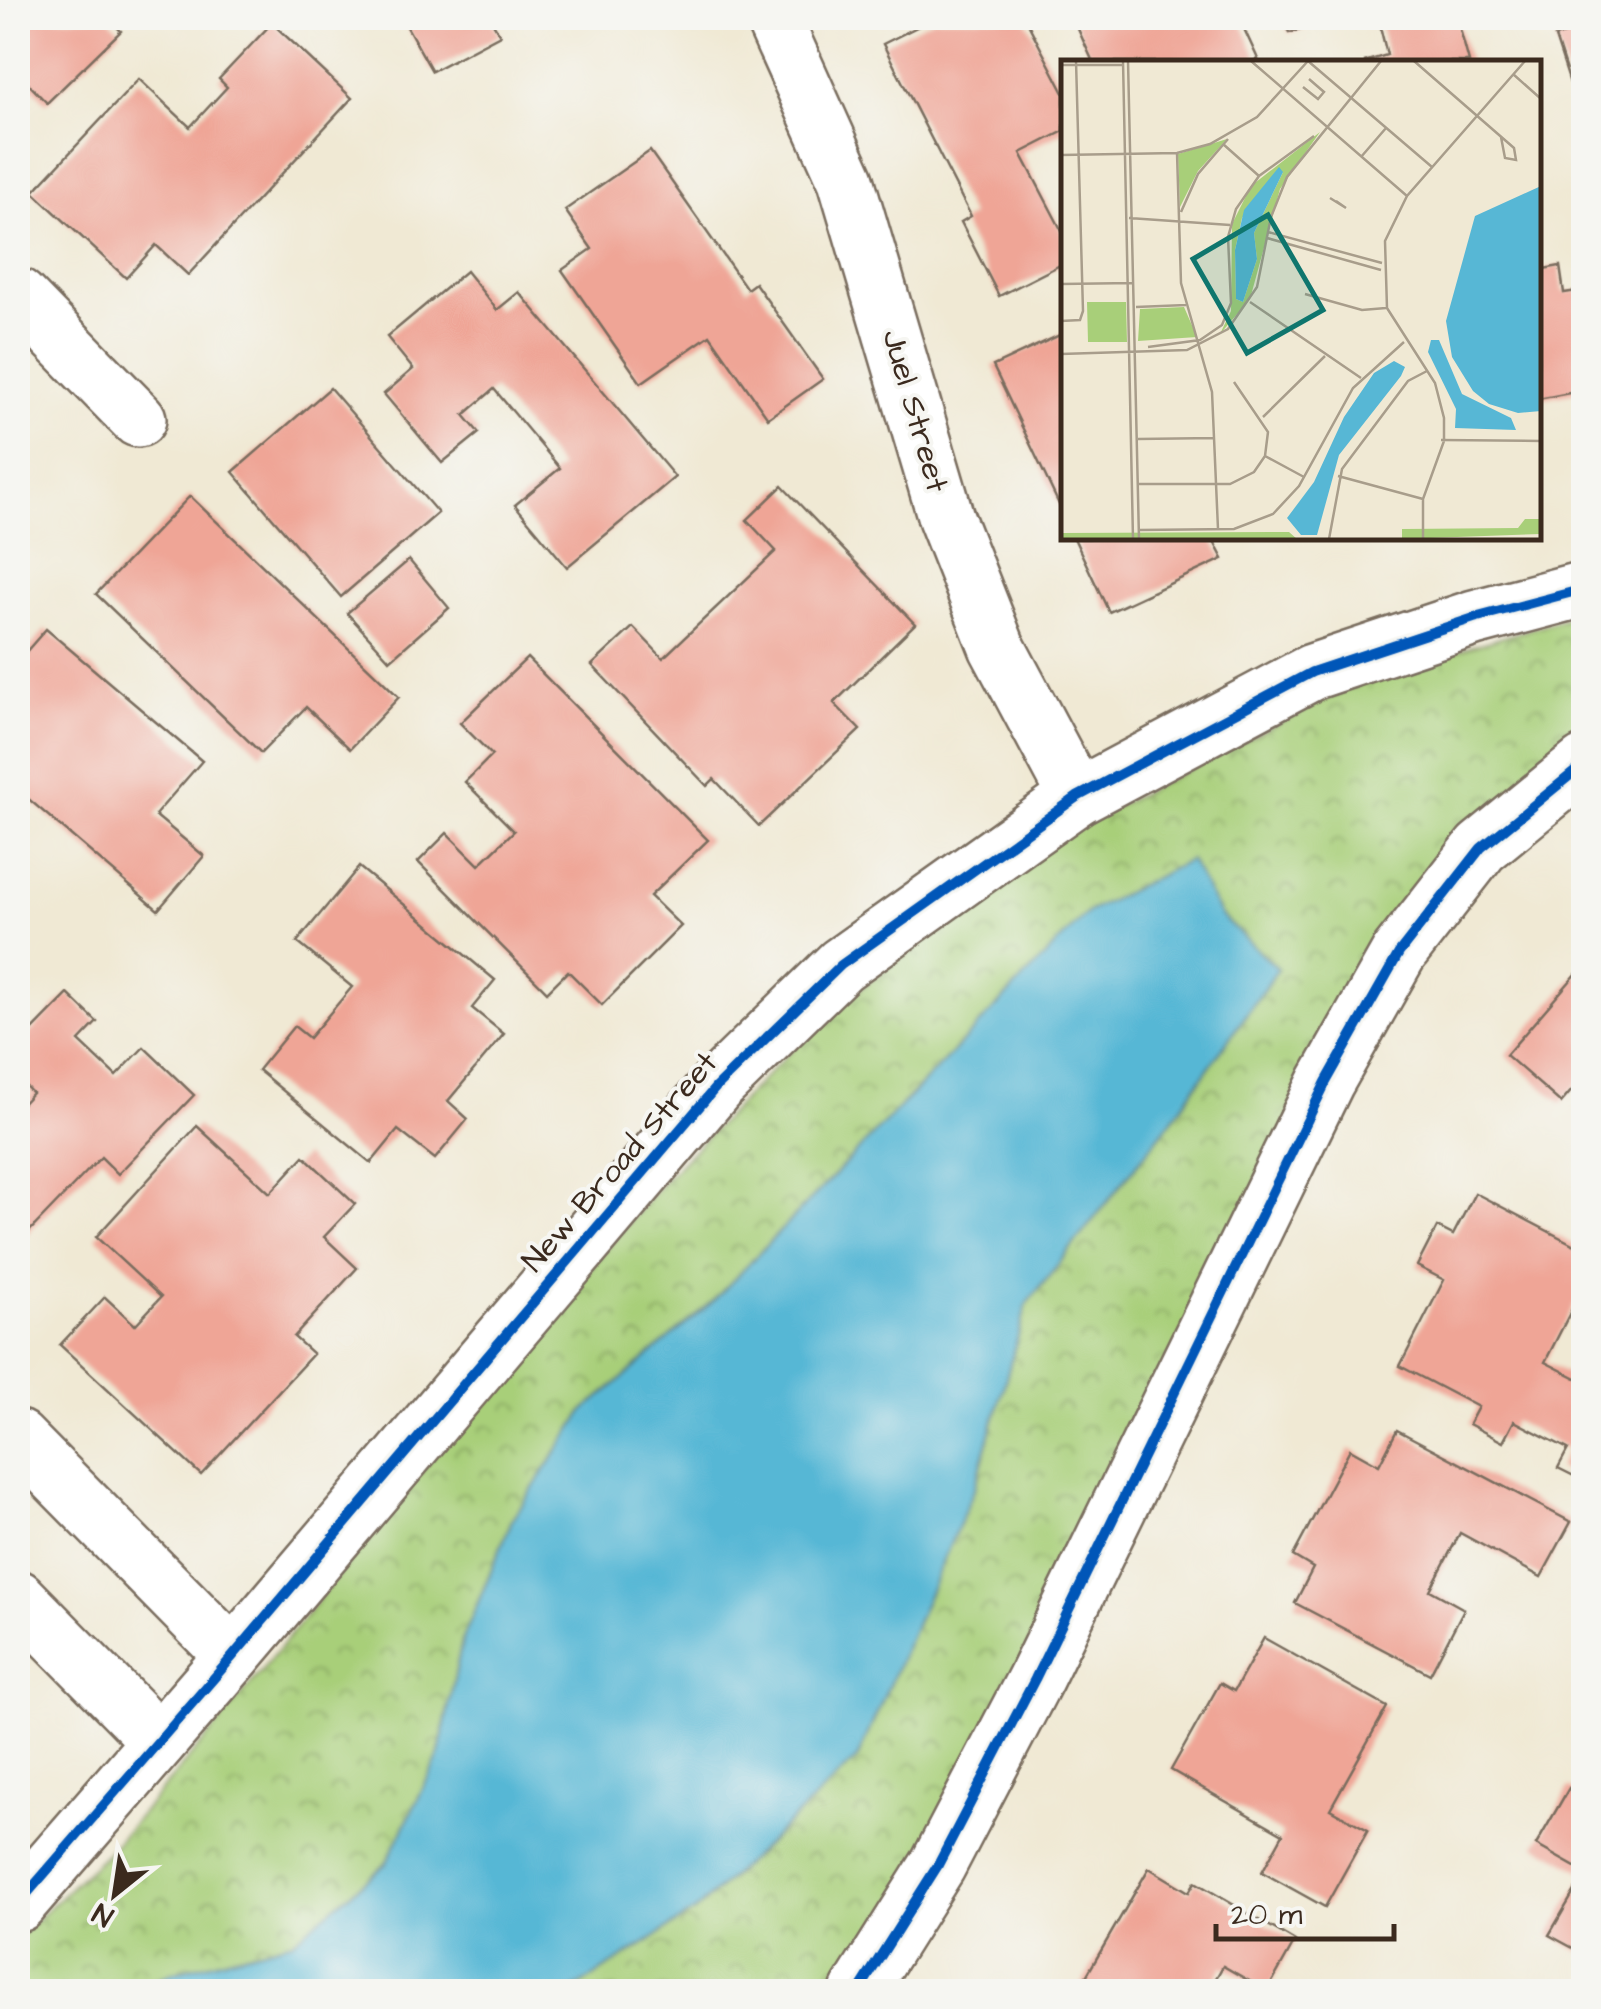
<svg xmlns="http://www.w3.org/2000/svg" width="1601" height="2009" font-family="'Architects Daughter',sans-serif">
<defs>
<pattern id="park-crowns" width="20" height="18" patternUnits="userSpaceOnUse" patternTransform="scale(2.5)"><rect width="20" height="18" fill="#a8cf79"/><path d="M2 6a3 3 0 1 1 6 0M12 15a3 3 0 1 1 6 0" fill="none" stroke="#8aa863"/></pattern>
</defs>
<rect width="100%" height="100%" fill="#f6f6f2"/>
<filter id="ink" filterUnits="userSpaceOnUse"><feTurbulence type="fractalNoise" baseFrequency=".01" numOctaves="2"/><feDisplacementMap in="SourceGraphic" scale="20" xChannelSelector="R" yChannelSelector="G"/><feConvolveMatrix kernelMatrix="1 2 1 2 8 2 1 2 1" color-interpolation-filters="sRGB"/></filter>
<filter id="wash" filterUnits="userSpaceOnUse"><feTurbulence type="fractalNoise" baseFrequency=".0048" numOctaves="4" result="noise"/><feDisplacementMap in="SourceGraphic" scale="40" xChannelSelector="R" yChannelSelector="G"/><feGaussianBlur stdDeviation="2.25" result="paint"/><feColorMatrix in="noise" values="0 0 0 0 0 0 0 0 0 0 0 0 0 0 0 0 0 1.4 0 .05"/><feComposite in="paint" operator="in"/></filter>
<g filter="url(#wash)">
<rect width="100%" height="100%" fill="#f0e9d4"/>
<path fill="url(#park-crowns)" stroke="#727c4c" stroke-width="2.5" d="M1583 613V750L1475 832 898 1898 829 1991H572L695 1911 857 1759 975 1487 1027 1304 1174 1117 1278 969 1221 916 1190 861 1088 912 710 1304 584 1411 512 1520 462 1641 438 1758 386 1864 293 1941 172 1973 135 1991 18 1992V1937L110 1850 217 1726 498 1376 668 1176 822 1019 1048 841 1370 677Z"/>
<path fill="#57b7d5" stroke="#49707a" stroke-width="2.5" d="M1190 860 1221 916 1278 969 1174 1117 1027 1304 975 1487 857 1759 695 1911 572 1991H135L172 1973 293 1941 386 1864 438 1758 462 1641 512 1520 584 1411 710 1304 1088 912Z"/>
<g id="blocks">
<g fill="#efa596">
<path d="M18 18H108L121 31 47 103 18 73Z"/>
<path d="M402 18H490L500 35 432 71Z"/>
<path d="M935 18H1025L1064 93V131L1021 153 1064 235V263L999 296 961 222 971 216 883 44Z"/>
<path d="M1073 18H1239L1258 59 1251 62H1093Z"/>
<path d="M1285 18H1342V19L1289 33Z"/>
<path d="M1378 18H1457L1469 62H1364L1387 55Z"/>
<path d="M272 23 352 98 188 275 156 245 126 278 33 192 139 79 190 127 227 87 219 79Z"/>
<path d="M1584 28V110L1579 111 1555 37Z"/>
<path d="M650 151 747 289 755 283 823 379 768 418 710 335 641 383 562 270 592 249 565 210Z"/>
<path d="M1560 266 1564 293 1584 290V432L1575 392 1538 399V270Z"/>
<path d="M466 271 497 310 519 292 675 477 567 567 515 505 560 468 494 389 464 415 479 433 442 463 384 394 413 369 387 337Z"/>
<path d="M1064 333V515L993 366Z"/>
<path d="M330 388 438 513 341 597 233 472Z"/>
<path d="M782 486 915 624 834 703 860 730 759 826 714 779 707 786 592 665 633 627 663 658 776 551 747 520Z"/>
<path d="M190 496 399 697 350 749 306 707 261 753 96 594Z"/>
<path d="M1074 538H1212L1223 559 1109 612Z"/>
<path d="M409 560 449 608 390 660 347 613Z"/>
<path d="M46 629 202 761 155 815 204 856 158 910 18 790V661Z"/>
<path d="M527 658 708 840 650 896 681 926 602 1005 568 971 547 992 418 862 447 833 479 865 514 831 465 782 492 755 460 723Z"/>
<path d="M359 867 495 980 472 1008 504 1034 448 1101 468 1119 435 1159 398 1130 371 1163 258 1070 294 1026 309 1038 352 987 297 942Z"/>
<path d="M1584 965V1076L1561 1103 1506 1055Z"/>
<path d="M68 994 97 1022 79 1041 116 1076 144 1047 194 1095 118 1174 101 1157 18 1243V1108L32 1093 18 1078V1045Z"/>
<path d="M197 1126 270 1193 304 1156 355 1204 324 1237 357 1268 294 1337 313 1354 201 1475 60 1345 105 1297 135 1325 161 1297 96 1237Z"/>
<path d="M1475 1193 1584 1250V1308L1575 1303 1545 1362 1584 1382V1481L1558 1468 1568 1449 1514 1421 1503 1442 1469 1424 1478 1407 1400 1366 1444 1280 1417 1266 1437 1227 1453 1235Z"/>
<path d="M1397 1430 1571 1522 1541 1577 1460 1533 1430 1590 1464 1609 1430 1674 1295 1603 1313 1568 1293 1556 1350 1449 1379 1465Z"/>
<path d="M1264 1638 1387 1707 1330 1809 1368 1830 1325 1907 1262 1872 1283 1834 1171 1770 1220 1683 1234 1691Z"/>
<path d="M1569 1788 1584 1796V1872L1536 1845Z"/>
<path d="M1149 1868 1189 1892 1195 1882 1295 1941 1267 1991 1223 1966 1208 1992H1077Z"/>
<path d="M1584 1875V1954L1549 1935Z"/>
</g>
</g>
</g>
<g filter="url(#ink)">
<use href="#blocks" fill-opacity="0" stroke="#7a6d5e" stroke-width="2.5"/>
<g fill="none" stroke-linecap="round" stroke-linejoin="round">
<g stroke="#7a6d5e" stroke-width="60">
<g id="minor">
<path d="M773 18 846 180 946 518 997 647 1077 797"/>
<path d="M18 296 138 419"/>
<path d="M18 1438 233 1656"/>
<path d="M18 1598 159 1741"/>
</g>
</g>
<g stroke="#7a6d5e" stroke-width="60">
<g id="tertiary">
<path d="M18 1904 233 1656 716 1087 841 965 1077 797 1312 672 1474 618 1584 589"/>
<path d="M858 1992 938 1865 1035 1679 1326 1082 1399 953 1481 848 1584 764"/>
</g>
</g>
<use href="#minor" stroke="#fff" stroke-width="55"/>
<use href="#tertiary" stroke="#fff" stroke-width="55"/>
<g stroke="#f6f6f2" stroke-width="16">
<g id="cycleway">
<path d="M18 1904 233 1656 716 1087 841 965 1077 797 1312 672 1474 618 1584 589"/>
<path d="M858 1992 938 1865 1035 1679 1326 1082 1399 953 1481 848 1584 764"/>
</g>
</g>
<use href="#cycleway" stroke="#0057b8" stroke-width="10"/>
</g>
</g>
<g text-anchor="middle" dominant-baseline="central" stroke-width="8" stroke-linejoin="round" paint-order="stroke">
<g font-size="32" fill="#3b2a1e" stroke="#f6f6f2">
<text transform="translate(915 411) rotate(74)">Juel Street</text>
<text transform="translate(620 1162) rotate(-49)">New Broad Street</text>
</g>
</g>
<g transform="translate(1061 60)">
<rect width="480" height="480" fill="#f0e9d4"/>
<path d="M259 72 219 129 189 239 159 274 170 251 171 164 190 126ZM222 112 193 173 196 199 182 242 175 239 174 190 181 158ZM166 79 137 111 119 147 117 94ZM26 242H65L66 282H27ZM123 247 136 277 77 281 79 249ZM464 459H480V474L341 479V469L457 468ZM228 472 236 479H0V473Z" fill="#a8cf79" fill-rule="evenodd"/>
<path d="M218 107 222 112 193 173 196 199 182 242 175 239 174 190 183 150ZM480 126V351L457 353 428 344 412 331 391 297 385 261 414 156ZM370 280H378L401 334 450 358 455 370 394 368 395 349 367 292ZM333 301 344 307 340 316 278 395 256 475H240L226 458 253 422 283 357 313 313Z" fill="#57b7d5"/>
<path fill="none" stroke="#a89d8b" stroke-width="2.5" d="M62 1 72 479M67 1 78 479M190 1 346 136M247 1 371 107M353 1 453 88 455 100 444 98 440 77M0 5H61M452 14 479 38M242 27 257 39 263 32 248 19M162 84 198 116M116 93 120 223 151 332 157 469M0 95 116 93 149 84 196 57 247 1M300 97 325 68M269 138 285 148 275 141M120 152 137 114 167 79M68 158 169 165M207 172 321 203M206 178 320 210M0 224 72 223M244 234 301 250 325 248M189 242 300 318M75 247 125 245M0 261 19 260 22 251 15 1M87 287 139 280 161 265 170 243 167 177 175 149 198 116 253 76M0 294 126 290 167 269 196 227 210 157 226 117 320 1M202 357 264 296M77 379 154 378M380 380 480 381M204 396 243 417M277 416 362 439M77 424H169L193 412 204 396 207 372 173 322M78 470 173 469 212 454 238 426 292 328 343 282M268 479 281 409 347 321 366 311M362 479V439L383 381V358L374 323 326 248 324 181 346 136 464 1"/>
<path fill="#0f766e" fill-opacity="0.15" stroke="#0f766e" stroke-width="5" d="M207 155 262 250 186 293 132 199Z"/>
<rect width="480" height="480" fill="none" stroke="#3b2a1e" stroke-width="5"/>
</g>
<rect width="1601" height="2009" fill="none" stroke="#f6f6f2" stroke-width="60"/>
<g transform="translate(115 1894) rotate(210)" stroke="#f6f6f2" stroke-width="8" paint-order="stroke">
<path d="M0-8L18 38L0 25L-18 38Z" fill="#3b2a1e"/>
<text y="-15" font-size="28" font-weight="bold" text-anchor="middle" fill="#3b2a1e">N</text>
</g>
<path d="M1216 1924v15h178v-15" fill="none" stroke="#3b2a1e" stroke-width="5"/>
<text x="1231" y="1924" font-size="30" fill="#3b2a1e" stroke="#f6f6f2" stroke-width="8" paint-order="stroke">20 m</text>
</svg>
